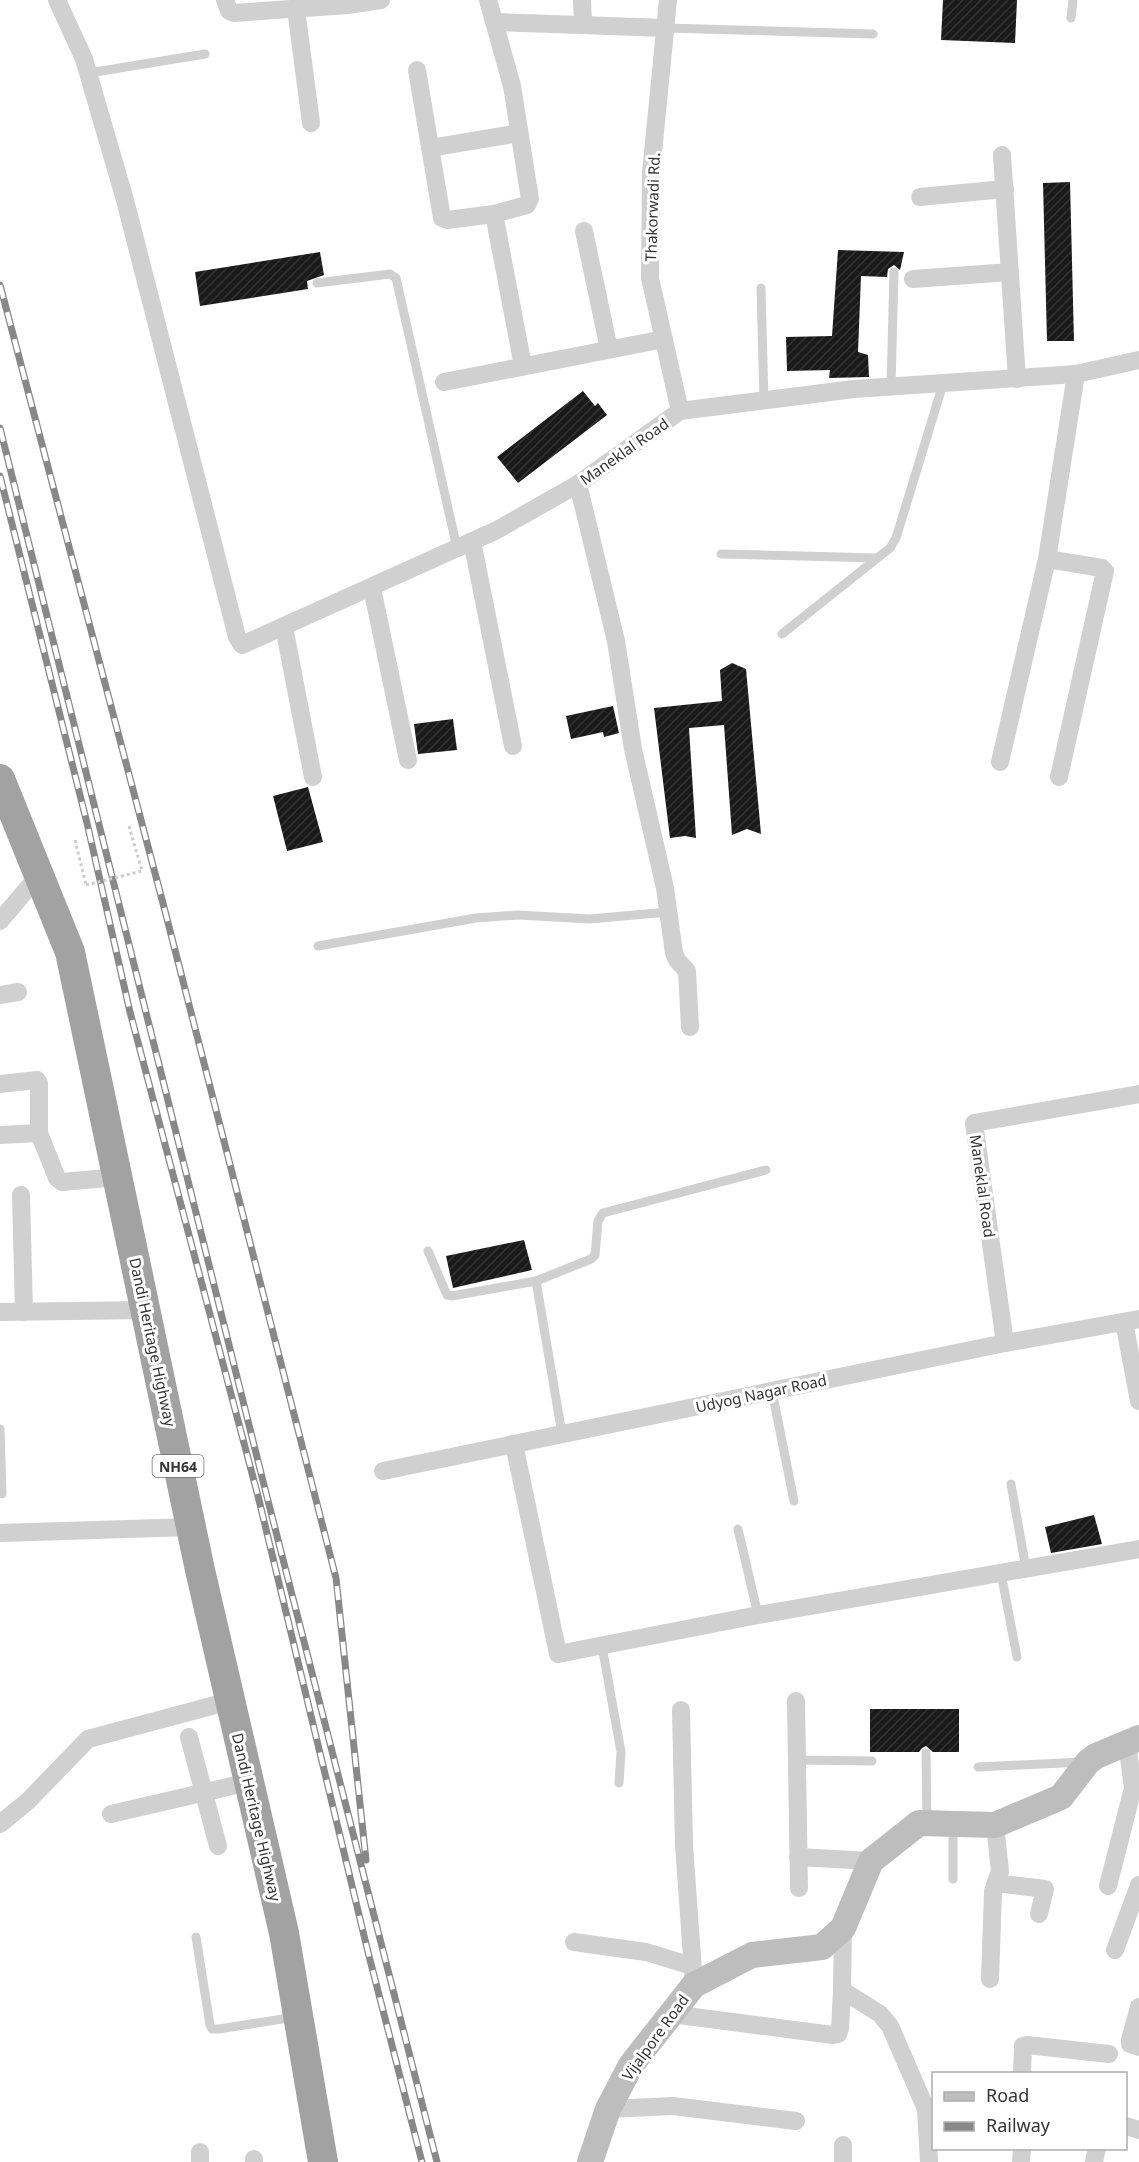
<svg xmlns="http://www.w3.org/2000/svg" width="1139" height="2162" font-family="'Noto Sans',sans-serif">
<defs>
<pattern id="building-hatch" width="6" height="6" patternUnits="userSpaceOnUse" patternTransform="scale(1.5)"><rect width="6" height="6" fill="#1a1a1a"/><path d="M-1 1l2-2M0 6l6-6M5 7l2-2" fill="none" stroke="#333"/></pattern>
</defs>
<rect width="100%" height="100%" fill="#fff"/>
<g fill="url(#building-hatch)">
<path d="M943 0H1017L1015 43 941 40Z"/>
<path d="M1070 182 1074 341H1047L1043 183Z"/>
<path d="M838 250 904 252 900 270 894 265 888 269 887 277 861 276 858 352 868 355 869 377 829 378 830 370 787 371 786 337 832 336Z"/>
<path d="M320 252 324 275 307 281 308 289 200 306 195 272Z"/>
<path d="M583 391 595 406 598 403 607 415 518 483 497 457Z"/>
<path d="M732 663 746 669 761 834 747 829 732 835 724 725 689 728 696 838 685 836 670 838 654 708 722 701 720 670Z"/>
<path d="M613 706 619 733 604 737 603 732 571 739 566 716Z"/>
<path d="M453 719 457 750 418 754 414 724Z"/>
<path d="M308 787 323 842 287 851 273 796Z"/>
<path d="M524 1240 532 1270 453 1288 446 1256Z"/>
<path d="M1094 1515 1102 1544 1051 1553 1045 1527Z"/>
<path d="M870 1709H959V1752H933L926 1746 922 1748 919 1752H870Z"/>
</g>
<g fill="none" stroke-linecap="round" stroke-linejoin="round">
<g stroke="#cdcdcd" stroke-width="3" stroke-dasharray="3 3" stroke-linecap="butt">
<path d="M129 826 142 871"/>
<path d="M75 840 86 885"/>
</g>
<g stroke="#d0d0d0" stroke-width="9">
<path d="M1071 18 1073 0"/>
<path d="M666 28 873 34"/>
<path d="M89 73 205 54"/>
<path d="M317 283 390 274 396 278 457 548"/>
<path d="M761 288 764 401"/>
<path d="M891 387 894 272"/>
<path d="M721 554 877 558"/>
<path d="M782 634 890 548 896 538 943 384"/>
<path d="M318 946 476 918 518 915 590 919 668 912"/>
<path d="M428 1251 447 1295 452 1296 536 1281"/>
<path d="M772 1391 794 1501"/>
<path d="M0 1429 2 1494"/>
<path d="M562 1434 536 1281 591 1259 595 1255 598 1221 603 1213 766 1170"/>
<path d="M1011 1484 1026 1569"/>
<path d="M738 1529 758 1615"/>
<path d="M1001 1573 1017 1657"/>
<path d="M602 1646 621 1752 619 1783"/>
<path d="M926 1753 927 1822"/>
<path d="M797 1760 872 1761"/>
<path d="M978 1767 1084 1762"/>
<path d="M953 1879V1825"/>
<path d="M196 1937 210 2025 212 2029H219L295 2017"/>
</g>
<g stroke="#d0d0d0" stroke-width="18">
<path d="M57 0 84 59 125 200 237 637 242 645 497 530 578 484 680 411 854 389 1076 374 1139 360"/>
<path d="M225 0 229 11 234 13 348 5 381 0"/>
<path d="M488 0 512 86 530 199 527 205 494 214 523 366"/>
<path d="M582 0 583 25"/>
<path d="M668 0 651 173 650 278 680 411"/>
<path d="M296 9 311 123"/>
<path d="M494 22 666 28"/>
<path d="M417 70 442 218 447 220 494 214"/>
<path d="M430 148 519 133"/>
<path d="M1002 155 1017 379"/>
<path d="M920 197 1005 189"/>
<path d="M584 231 609 349"/>
<path d="M913 279 1010 272"/>
<path d="M444 382 664 339"/>
<path d="M578 484 616 641 633 749 665 888 674 953 677 960 687 971 690 1027"/>
<path d="M472 541 513 746"/>
<path d="M1047 559 1102 568 1105 571 1059 777"/>
<path d="M372 588 408 760"/>
<path d="M284 627 313 777"/>
<path d="M1000 762 1047 559 1076 374"/>
<path d="M0 921 39 875"/>
<path d="M0 995 18 992"/>
<path d="M0 1084 37 1080 39 1083V1133"/>
<path d="M0 1135 39 1133 57 1178 62 1182 118 1177"/>
<path d="M21 1195 24 1312"/>
<path d="M0 1312 146 1310"/>
<path d="M1124 1322 1139 1401"/>
<path d="M1005 1343 974 1123 1139 1094"/>
<path d="M514 1444 558 1654 758 1615 1139 1549"/>
<path d="M383 1471 1005 1343 1139 1319"/>
<path d="M0 1533 191 1527"/>
<path d="M796 1701 799 1888"/>
<path d="M681 1710 684 1845 694 1985"/>
<path d="M189 1737 218 1846"/>
<path d="M111 1814 249 1782"/>
<path d="M0 1824 28 1801 88 1739 230 1701"/>
<path d="M798 1857 871 1861"/>
<path d="M996 1883 1045 1889 1039 1914"/>
<path d="M1108 1886 1133 1788 1127 1743"/>
<path d="M843 1928 842 1990 880 2014 890 2026 926 2109 929 2162"/>
<path d="M574 1942 646 1952 692 1966"/>
<path d="M1115 1950 1139 1885"/>
<path d="M990 1979 993 1891 1000 1871 995 1825"/>
<path d="M1139 2007 1130 2040V2044L1139 2047"/>
<path d="M671 2014 833 2035 838 2034 840 2029 842 1990"/>
<path d="M1022 2074 1023 2046 1027 2045 1109 2054"/>
<path d="M608 2109 673 2106 796 2121"/>
<path d="M1126 2126 1139 2130"/>
<path d="M843 2145V2162"/>
<path d="M200 2152V2162"/>
<path d="M254 2162V2159"/>
<path d="M1021 2162 1022 2148"/>
<path d="M1094 2162 1097 2148"/>
</g>
<path stroke="#bdbdbd" stroke-width="26" d="M590 2162 608 2109 631 2065 694 1985 752 1955 822 1947 843 1928 871 1861 919 1823 995 1825 1061 1797 1088 1762 1096 1756 1139 1738"/>
<path stroke="#a2a2a2" stroke-width="30" d="M0 779 70 952 200 1570 284 1933 323 2162"/>
<g stroke="#888" stroke-width="7">
<g id="rail">
<path d="M0 285 165 911 336 1578 366 1860"/>
<path d="M0 428 264 1485 437 2162"/>
<path d="M0 476 87 823 130 1012 258 1496 368 1952 422 2162"/>
</g>
</g>
<use href="#rail" stroke="#fff" stroke-width="4.5" stroke-dasharray="14" stroke-linecap="butt"/>
<path stroke="#cdcdcd" stroke-width="3" stroke-dasharray="3 3" stroke-linecap="butt" d="M86 885 142 871"/>
</g>
<g text-anchor="middle" dominant-baseline="central" stroke-width="6" stroke-linejoin="round" paint-order="stroke">
<rect fill="#fff" stroke="#707070" stroke-width="1.5" x="152.5" y="1455" width="51" height="22" rx="4.5"/>
<g font-size="14" font-weight="bold" fill="#333">
<text x="178" y="1466">NH64</text>
</g>
<g font-size="15" fill="#333" stroke="#fff">
<text transform="translate(652 207) rotate(-88)">Thakorwadi Rd.</text>
<text transform="translate(624 451) rotate(-35)">Maneklal Road</text>
<text transform="translate(983 1186) rotate(82)">Maneklal Road</text>
<text transform="translate(153 1342) rotate(78)">Dandi Heritage Highway</text>
<text transform="translate(761 1393) rotate(-12)">Udyog Nagar Road</text>
<text transform="translate(257 1817) rotate(77)">Dandi Heritage Highway</text>
<text transform="translate(655 2037) rotate(-54)">Vijalpore Road</text>
</g>
</g>
<rect x="932" y="2072" width="195" height="78" fill="#ffffff" stroke="#adadad" stroke-width="1.5"/>
<rect x="944" y="2092" width="30" height="9" fill="#bdbdbd" stroke="#adadad" stroke-width="1.5"/>
<text x="986" y="2102" font-size="18" fill="#333333">Road</text>
<rect x="944" y="2122" width="30" height="9" fill="#888888" stroke="#adadad" stroke-width="1.5"/>
<text x="986" y="2132" font-size="18" fill="#333333">Railway</text>
</svg>
